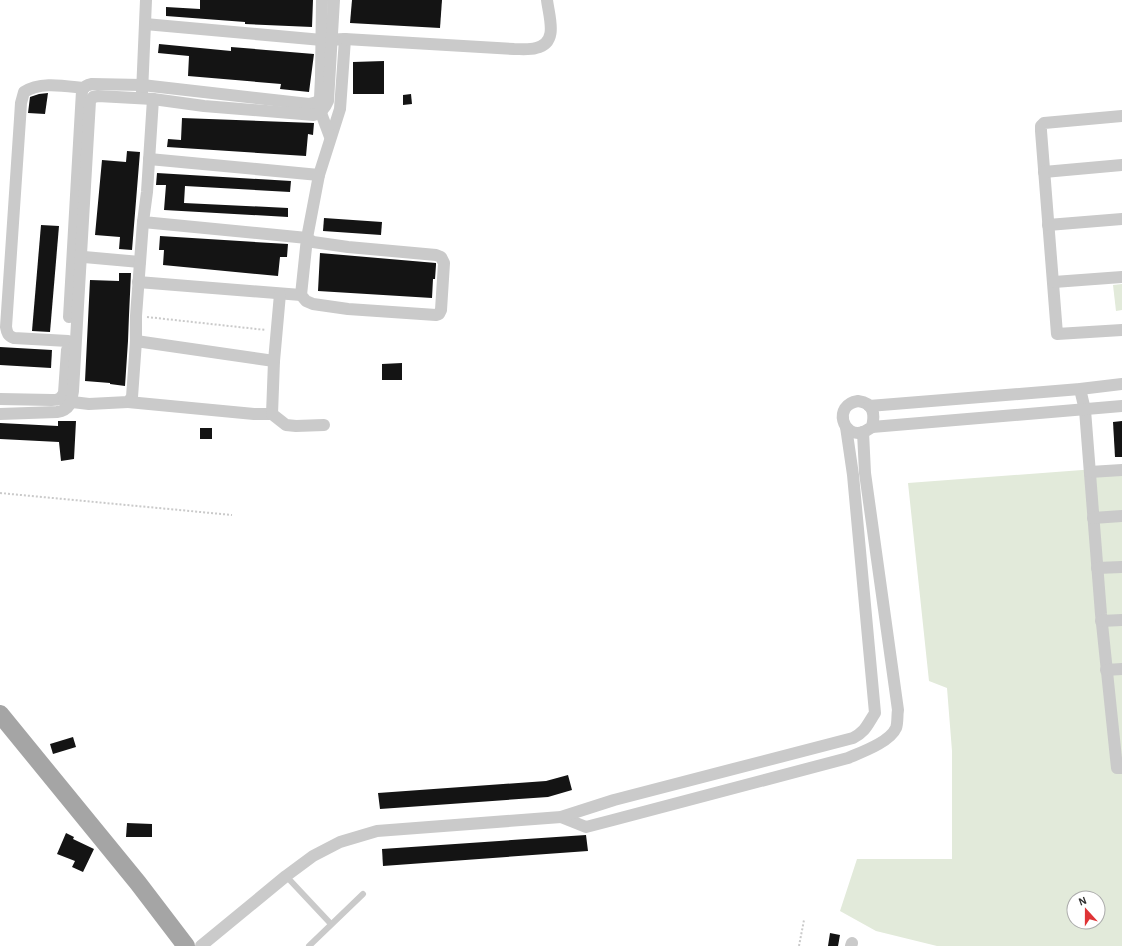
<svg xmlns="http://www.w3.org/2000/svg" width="1122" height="946" font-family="'Alegreya Sans',sans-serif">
<rect width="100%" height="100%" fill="#fff"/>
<g fill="#e2eada" fill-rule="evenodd">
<path d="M1122 284V310L1116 311 1113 285Z"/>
<path d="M1122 467V946H937L876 931 840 911 857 859H952V751L947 688 929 681 908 483ZM1074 898H1098V922H1074Z"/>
</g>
<g fill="#141414">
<path d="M200 0H313L312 27 245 24V22L166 16V7L200 9Z"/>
<path d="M352 0H442L440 28 350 23Z"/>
<path d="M159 44 231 51V47L314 54 309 92 280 89 281 84 188 76 189 56 158 53Z"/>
<path d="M384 61V94H353V62Z"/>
<path d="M48 93 45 114 28 113 30 97 39 94Z"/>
<path d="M411 94 412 104 403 105V95Z"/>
<path d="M182 118 314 123 313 135 308 134 306 156 167 147 168 139 181 140Z"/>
<path d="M127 151 140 152 132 250 119 249 120 237 95 235 102 160 126 162Z"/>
<path d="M157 173 291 181 290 192 185 186 184 203 288 208V217L164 210 166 185H156Z"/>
<path d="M324 218 382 222 381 235 323 231Z"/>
<path d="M41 225 59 226 50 332 32 331Z"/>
<path d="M160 236 288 244 287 257H280L278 276 163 265 164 250H159Z"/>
<path d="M320 253 436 263V265L435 279H433L432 298 318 291Z"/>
<path d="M119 273H131L129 315 128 341 125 386 110 384V383L85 381 90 280 119 281Z"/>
<path d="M0 347 52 350 51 368 0 365Z"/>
<path d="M402 363V380H382V364Z"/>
<path d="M58 421H76L74 459 61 461 59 442 0 439V423L58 426Z"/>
<path d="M1122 421V457H1115L1113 422Z"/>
<rect x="200" y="428" width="12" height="11"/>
<path d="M73 737 76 747 53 754 50 744Z"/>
<path d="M568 775 572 790 548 797 380 809 378 793 546 781Z"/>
<path d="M127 823 152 824V837H126Z"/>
<path d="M66 833 74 837 73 839 94 849 83 872 72 867 75 861 57 854Z"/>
<path d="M586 835 588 851 383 866 382 849Z"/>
<path d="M830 933 840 935 838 946H828Z"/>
</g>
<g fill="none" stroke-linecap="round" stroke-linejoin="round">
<g stroke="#cacaca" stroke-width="2" stroke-dasharray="2 2" stroke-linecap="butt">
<path d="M147 317 266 330"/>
<path d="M0 493 232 515"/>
<path d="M799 946 804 920"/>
</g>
<g stroke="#cacaca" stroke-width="6">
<path d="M286 876 331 924"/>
<path d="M309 946 363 894"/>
</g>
<g stroke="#cacaca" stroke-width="12">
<path d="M145 24 322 40 345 39 340 109 319 175 307 238 301 295 306 301 313 304 348 309 436 315 439 314 441 310 444 263 441 257 436 255 348 247 313 242 307 238 143 222 147 192 153 99"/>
<path d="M345 39 514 49C521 49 529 50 536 48 559 43 549 17 547 0"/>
<path d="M142 93 146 0"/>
<path d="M318 105 330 137"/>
<path d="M1122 116 1044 123 1041 126V131L1057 334 1122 330"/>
<path d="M149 159 319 175"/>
<path d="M1044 172 1122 165"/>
<path d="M1048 225 1122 219"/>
<path d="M73 256 140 262"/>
<path d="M138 282 301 295"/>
<path d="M1054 282 1122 277"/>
<path d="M69 317 82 91C84 86 87 85 92 84L142 85 309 104 317 102 320 98 321 77 322 0"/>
<path d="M68 341 14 338C8 336 7 333 6 327L20 119 21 103 24 92C40 81 65 86 84 88"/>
<path d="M136 341 274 361"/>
<path d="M1080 389 1085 410 1101 614 1117 768H1122"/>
<path d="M0 399 52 400C58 400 61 399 64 393L67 350"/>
<path d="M64 401 89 404 128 402 132 397 136 341V316L143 222"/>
<path d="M858 401C874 403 875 414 872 427 869 429 866 431 863 432 843 439 832 405 858 401Z"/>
<path d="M128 402 254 414H272L274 361 280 294"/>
<path d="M869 406 1080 389 1122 384"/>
<path d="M0 414 57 412C70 410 71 403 73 391L90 101 93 97 98 96 153 99 204 106 314 115C322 112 325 108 328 101L334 0"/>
<path d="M272 414 286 425 296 426 324 425"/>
<path d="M872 427 1122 406"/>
<path d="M1090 472 1122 470"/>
<path d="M1093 518 1122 516"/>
<path d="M1097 568 1122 567"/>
<path d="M1101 621 1122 620"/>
<path d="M1106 670 1122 669"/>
<path d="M561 817 586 827 613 820 848 758C862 752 890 742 896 728 898 723 897 715 898 710L865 473 863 432"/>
<path d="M201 946 286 876 313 856 340 842 377 831 561 817 614 800 853 738C866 731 867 725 875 713L853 475 846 427"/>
<path d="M851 946 852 943"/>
</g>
<path stroke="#a5a5a5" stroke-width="18" d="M0 714 138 883 186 946"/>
</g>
<g transform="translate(1086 910) rotate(339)"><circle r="19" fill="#ffffff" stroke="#ababab"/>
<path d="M0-3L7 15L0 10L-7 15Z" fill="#df3336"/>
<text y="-6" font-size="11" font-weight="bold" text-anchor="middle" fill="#2d2d2d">N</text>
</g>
</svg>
